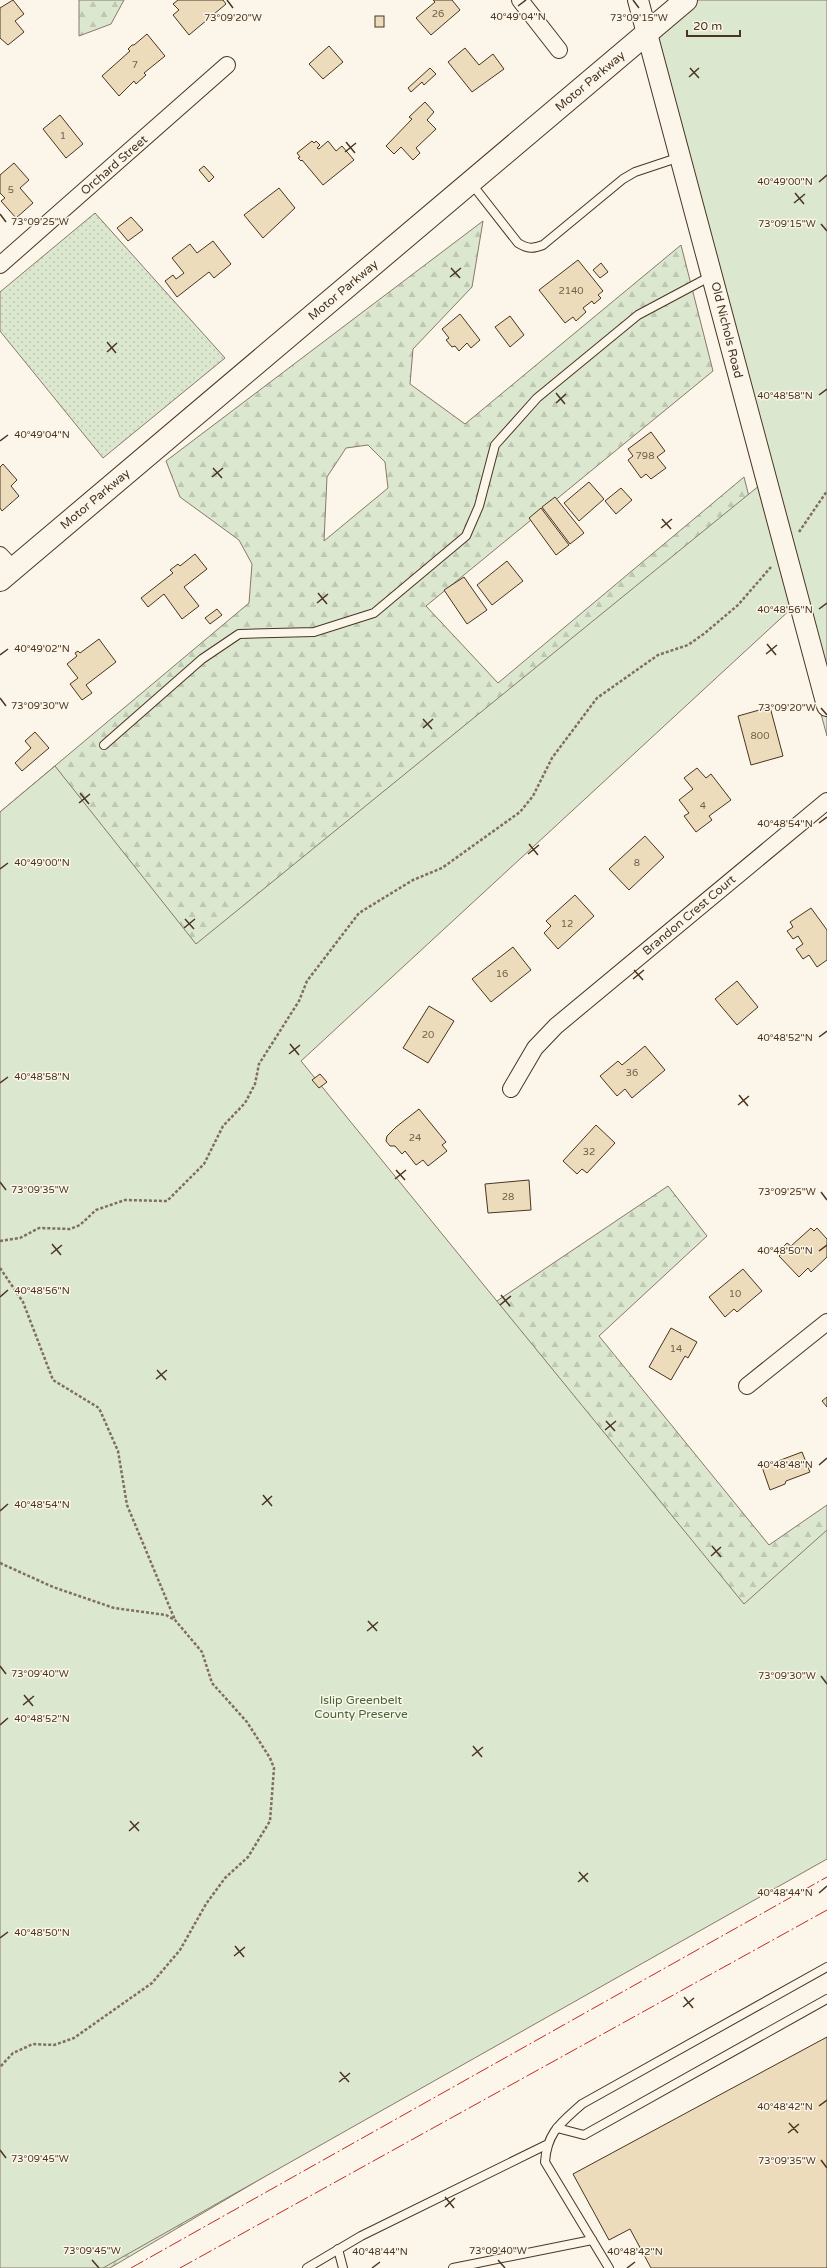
<svg xmlns="http://www.w3.org/2000/svg" width="827" height="2268" font-family="'Varela Round',sans-serif">
<defs>
<pattern id="grass-dots" width="8" height="8" patternUnits="userSpaceOnUse"><rect width="8" height="8" fill="#dce7d0"/><path d="M2 2h.1M6 6h.1" fill="none" stroke="#bec7b2" stroke-width="1.8" stroke-linecap="round"/></pattern>
<pattern id="forest-firs" width="22" height="20" patternUnits="userSpaceOnUse"><rect width="22" height="20" fill="#dce7d0"/><path d="M5 1l3.5 6h-7zM16 11l3.5 6h-7z" fill="#bec7b2"/></pattern>
</defs>
<rect width="100%" height="100%" fill="#fbf6e9"/>
<path fill="url(#grass-dots)" stroke="#887966" d="M95 213 225 358 103 458 0 331V292Z"/>
<g fill="url(#forest-firs)" stroke="#887966" fill-rule="evenodd">
<path d="M79 0H124L111 24 79 36Z"/>
<path d="M483 221 472 287 413 349 410 384 465 424 681 245 713 371 426 606 498 683 744 477 779 615 289 1051 494 1303 668 1186 707 1236 599 1336 769 1545 827 1505V1844L110 2268H0V812L249 603 252 564 239 540 180 497 166 461ZM368 445 385 462 388 488 324 541 327 477 346 448Z"/>
</g>
<path fill="#dce7d0" stroke="#887966" d="M693 0H827V736L792 608 301 1061 744 1604 827 1530V1859L103 2268H0V812L55 766 196 944 760 485 642 44Z"/>
<g fill="#ecdcbc" stroke="#4a3520">
<path d="M13 0 24 14 15 21 24 32 8 45 0 38V8Z"/>
<path d="M178 0H223L226 4 189 35 173 15 179 10 173 4Z"/>
<path d="M433 0H452L460 10 431 35 416 18 435 2Z"/>
<rect x="375" y="16" width="9" height="11"/>
<path d="M147 34 165 56 144 73 146 75 136 84 134 81 119 96 102 76 130 51 128 49 132 45H134Z"/>
<path d="M329 46 343 62 323 79 309 64Z"/>
<path d="M465 48 479 65 493 54 504 69 472 92 448 62Z"/>
<path d="M430 68 436 74 424 85 422 82 411 92 408 88Z"/>
<path d="M425 102 434 112 427 120 436 129 416 148 420 153 413 160 401 147 394 154 386 146 412 119 409 117Z"/>
<path d="M60 115 83 144 66 158 43 129Z"/>
<path d="M312 141 314 143 316 141 320 145 317 148 319 149 328 141 336 151 342 146 354 160 323 185 302 160 301 161 298 158 300 157 297 153Z"/>
<path d="M14 163 29 180 20 188 33 203 16 218 1 201 5 198 0 193V175Z"/>
<path d="M204 166 214 177 209 182 199 170Z"/>
<path d="M279 188 295 208 263 238 244 215Z"/>
<path d="M131 217 143 230 128 241 117 228Z"/>
<path d="M213 241 231 264 214 278 209 272 177 297 165 281 173 275 176 279 184 273 172 258 190 244 197 253Z"/>
<path d="M578 260 603 291 598 295 601 298 594 304 592 301 583 308 586 312 576 321 573 317 565 323 539 290Z"/>
<path d="M601 263 608 272 600 278 593 270Z"/>
<path d="M460 314 480 340 471 348 467 343 459 351 455 346 452 347 446 340 449 338 442 329Z"/>
<path d="M510 316 524 335 510 347 495 327Z"/>
<path d="M651 432 665 451 657 457 666 468 651 479 646 474 641 478 628 460 633 456 628 449Z"/>
<path d="M3 464 17 480 11 486 19 496 2 511 0 508V467Z"/>
<path d="M589 482 604 499 579 521 564 503Z"/>
<path d="M621 488 632 500 616 514 605 501Z"/>
<path d="M555 497 584 533 570 544 542 507Z"/>
<path d="M541 508 569 545 556 555 529 518Z"/>
<path d="M195 554 207 569 184 587 199 606 182 619 164 594 148 607 141 598 173 573 170 570 178 564 180 566Z"/>
<path d="M507 561 523 581 492 605 477 585Z"/>
<path d="M464 577 487 610 467 624 444 590Z"/>
<path d="M217 609 222 615 210 624 205 618Z"/>
<path d="M99 639 116 662 86 685 92 693 82 700 70 684 78 678 67 664 77 656 75 653 78 651 80 653Z"/>
<path d="M770 707 783 756 751 765 738 716Z"/>
<path d="M35 732 49 748 22 771 15 763 31 748 25 741Z"/>
<path d="M697 768 706 778 711 774 731 800 709 816 712 820 696 832 684 816 689 813 679 800 693 789 684 778Z"/>
<path d="M645 836 664 857 629 890 609 869Z"/>
<path d="M575 895 594 916 558 949 544 933 551 926 546 921Z"/>
<path d="M811 908 827 930V960L817 967 809 955 803 959 796 949 803 944 798 936 793 939 787 931 793 927 790 922Z"/>
<path d="M513 947 531 970 491 1002 472 979Z"/>
<path d="M737 981 758 1007 737 1025 715 999Z"/>
<path d="M429 1006 454 1021 428 1063 403 1048Z"/>
<path d="M645 1046 665 1070 632 1098 625 1089 617 1096 600 1076 618 1061 622 1065Z"/>
<path d="M320 1074 327 1082 319 1088 312 1080Z"/>
<path d="M419 1109 446 1142 442 1145 447 1151 428 1166 423 1160 416 1165 405 1151 402 1154 395 1146H390L386 1141 387 1136 396 1127Z"/>
<path d="M596 1125 615 1143 587 1173 582 1169 577 1174 563 1161Z"/>
<path d="M529 1180 531 1210 488 1213 485 1184Z"/>
<path d="M811 1228 814 1231 817 1228 827 1239V1257L811 1272 808 1268 799 1277 779 1256 785 1251 782 1248 787 1243 791 1246Z"/>
<path d="M743 1269 762 1291 737 1312 734 1309 725 1317 709 1297Z"/>
<path d="M671 1328 697 1342 688 1358 685 1356 671 1380 649 1367Z"/>
<path d="M827 1397V1407L822 1401Z"/>
<path d="M802 1452 810 1472 786 1481 785 1484 770 1490 762 1467Z"/>
<path d="M827 2037V2268H651L630 2229 609 2240 573 2174Z"/>
</g>
<g fill="none" stroke-linecap="round" stroke-linejoin="round">
<g stroke="#4a3520" stroke-width="10">
<g id="service">
<path d="M471 183 518 243C528 249 533 249 543 245L623 179 635 172 680 157"/>
<path d="M104 745 202 659 239 634 314 632 374 613 466 536 479 506 495 445 537 398 638 315 713 275"/>
<path d="M557 2128 584 2135 827 1999"/>
<path d="M338 2249 343 2268"/>
<path d="M307 2268 361 2236 546 2145"/>
<path d="M453 2268 592 2240"/>
<path d="M609 2268 545 2162C547 2132 561 2123 582 2104L827 1967"/>
</g>
</g>
<g stroke="#4a3520" stroke-width="18">
<g id="minor">
<path d="M520 0 559 50"/>
<path d="M0 265 227 65"/>
<path d="M0 555 13 569"/>
<path d="M511 1089 535 1048 556 1026 827 801"/>
<path d="M747 1386 827 1322"/>
</g>
</g>
<g stroke="#4a3520" stroke-width="22">
<path id="tertiary" d="M638 0C703 235 762 471 827 706"/>
</g>
<g stroke="#4a3520" stroke-width="24">
<path id="secondary" d="M0 580 686 0"/>
</g>
<g stroke="#7f6f5c" stroke-width="2.5" stroke-dasharray="3 2" stroke-linecap="butt">
<path d="M799 532 827 491"/>
<path d="M0 1241 20 1238 39 1228 70 1229 80 1225 96 1210 125 1200 167 1201 204 1164 223 1126 245 1103 255 1084 259 1064 299 1001 307 981 359 913 413 880 442 868 520 812 533 796 552 758 597 698 658 655 688 645 705 633 738 605 771 567"/>
<path d="M0 1268 23 1302 53 1380 99 1408 118 1451 127 1505 175 1620"/>
<path d="M0 1563 53 1587 114 1608 166 1615 175 1620 202 1652 212 1683 247 1722 270 1758 274 1768 270 1821 248 1857 225 1878 206 1904 180 1950 152 1983 74 2038 54 2045 33 2044 13 2053 0 2067"/>
</g>
<use href="#service" stroke="#fbf6e9" stroke-width="8"/>
<use href="#minor" stroke="#fbf6e9" stroke-width="16"/>
<use href="#tertiary" stroke="#fbf6e9" stroke-width="20"/>
<use href="#secondary" stroke="#fbf6e9" stroke-width="22"/>
<g stroke="#c62828" stroke-width="1" stroke-dasharray="14 3 2 3" stroke-linecap="butt">
<path d="M131 2268 827 1877"/>
<path d="M180 2268 827 1910"/>
</g>
</g>
<path fill="none" stroke="#4a3520" stroke-width="1.5" d="M227 0 233 8M633 0 639 8M518 6 526 0M690 68 699 78M689 77 699 68M346 142 355 153M345 152 356 143M819 182 827 175M795 193 804 204M794 203 805 194M0 214 6 222M821 224 827 231M451 268 460 278M450 277 461 268M107 342 116 353M107 352 117 343M556 393 565 404M819 395 827 389M556 403 566 394M0 441 8 435M213 468 222 478M212 477 223 468M662 519 671 529M661 528 672 519M318 593 327 604M317 603 328 594M819 609 827 603M767 644 776 655M766 654 777 645M0 655 8 649M0 698 6 706M821 708 827 715M423 719 432 729M423 728 433 719M80 793 89 804M79 803 90 794M819 823 827 817M529 844 538 855M528 854 539 845M0 869 8 863M185 919 194 929M184 928 195 919M634 970 643 980M633 979 644 970M819 1037 827 1031M290 1044 299 1055M289 1054 300 1045M0 1083 8 1077M739 1095 748 1106M738 1105 749 1096M396 1170 405 1180M395 1179 406 1170M0 1182 6 1190M821 1192 827 1200M52 1244 61 1255M819 1251 827 1245M51 1254 62 1245M501 1295 510 1306M0 1297 8 1290M500 1305 511 1296M157 1370 166 1380M156 1379 167 1370M606 1421 615 1431M605 1430 616 1421M819 1465 827 1458M263 1495 272 1506M262 1505 272 1496M0 1511 8 1504M712 1546 721 1557M711 1556 721 1547M368 1621 377 1631M367 1631 378 1622M0 1666 6 1674M821 1676 827 1684M24 1695 33 1706M23 1705 34 1696M0 1725 8 1718M473 1746 482 1757M472 1756 483 1747M130 1821 139 1831M129 1831 139 1822M579 1872 588 1882M578 1882 588 1873M819 1893 827 1886M0 1938 8 1932M235 1946 244 1957M234 1956 245 1947M684 1997 693 2008M683 2007 694 1998M340 2072 349 2082M339 2082 350 2073M819 2106 827 2100M789 2123 798 2133M788 2133 799 2124M0 2150 6 2158M821 2160 827 2168M445 2197 454 2208M445 2207 455 2198M92 2260 99 2268M498 2260 505 2268M372 2268 380 2262M627 2268 635 2262"/>
<g text-anchor="middle" dominant-baseline="central" stroke-width="3" stroke-linejoin="round" paint-order="stroke">
<g font-size="10" fill="#725f47">
<text x="438" y="14">26</text>
<text x="135" y="65">7</text>
<text x="63" y="136">1</text>
<text x="11" y="190">5</text>
<text x="571" y="291">2140</text>
<text x="645" y="456">798</text>
<text x="760" y="736">800</text>
<text x="703" y="806">4</text>
<text x="637" y="863">8</text>
<text x="567" y="924">12</text>
<text x="502" y="974">16</text>
<text x="428" y="1035">20</text>
<text x="632" y="1073">36</text>
<text x="415" y="1138">24</text>
<text x="589" y="1152">32</text>
<text x="508" y="1197">28</text>
<text x="735" y="1294">10</text>
<text x="676" y="1349">14</text>
</g>
<g font-size="12" fill="#4a3520" stroke="#fbf6e9">
<text transform="translate(590 81) rotate(-40)">Motor Parkway</text>
<text transform="translate(114 165) rotate(-41)">Orchard Street</text>
<text transform="translate(343 290) rotate(-40)">Motor Parkway</text>
<text transform="translate(727 330) rotate(76)">Old Nichols Road</text>
<text transform="translate(95 499) rotate(-40)">Motor Parkway</text>
<text transform="translate(689 915) rotate(-40)">Brandon Crest Court</text>
</g>
<g font-size="12" fill="#436837" stroke="#fbf6e9">
<text x="361" y="1700">Islip Greenbelt<tspan x="361" dy="14">County Preserve</tspan></text>
</g>
</g>
<g font-size="10" text-anchor="middle" fill="#4a3520" stroke="#fbf6e9" stroke-width="3" stroke-linejoin="round" paint-order="stroke">
<text x="518" y="20">40°49'04"N</text>
<text x="233" y="21">73°09'20"W</text>
<text x="639" y="21">73°09'15"W</text>
<text x="785" y="185">40°49'00"N</text>
<text x="40" y="225">73°09'25"W</text>
<text x="787" y="227">73°09'15"W</text>
<text x="785" y="399">40°48'58"N</text>
<text x="42" y="438">40°49'04"N</text>
<text x="785" y="613">40°48'56"N</text>
<text x="42" y="652">40°49'02"N</text>
<text x="40" y="709">73°09'30"W</text>
<text x="787" y="711">73°09'20"W</text>
<text x="785" y="827">40°48'54"N</text>
<text x="42" y="866">40°49'00"N</text>
<text x="785" y="1041">40°48'52"N</text>
<text x="42" y="1080">40°48'58"N</text>
<text x="40" y="1193">73°09'35"W</text>
<text x="787" y="1195">73°09'25"W</text>
<text x="785" y="1254">40°48'50"N</text>
<text x="42" y="1294">40°48'56"N</text>
<text x="785" y="1468">40°48'48"N</text>
<text x="42" y="1508">40°48'54"N</text>
<text x="40" y="1677">73°09'40"W</text>
<text x="787" y="1679">73°09'30"W</text>
<text x="42" y="1722">40°48'52"N</text>
<text x="785" y="1896">40°48'44"N</text>
<text x="42" y="1936">40°48'50"N</text>
<text x="785" y="2110">40°48'42"N</text>
<text x="40" y="2162">73°09'45"W</text>
<text x="787" y="2164">73°09'35"W</text>
<text x="92" y="2254">73°09'45"W</text>
<text x="498" y="2254">73°09'40"W</text>
<text x="380" y="2255">40°48'44"N</text>
<text x="635" y="2255">40°48'42"N</text>
</g>
<path d="M687 30v6h53v-6" fill="none" stroke="#4a3520" stroke-width="2"/>
<text x="693" y="30" font-size="12" fill="#4a3520" stroke="#fbf6e9" stroke-width="3" paint-order="stroke">20 m</text>
</svg>
